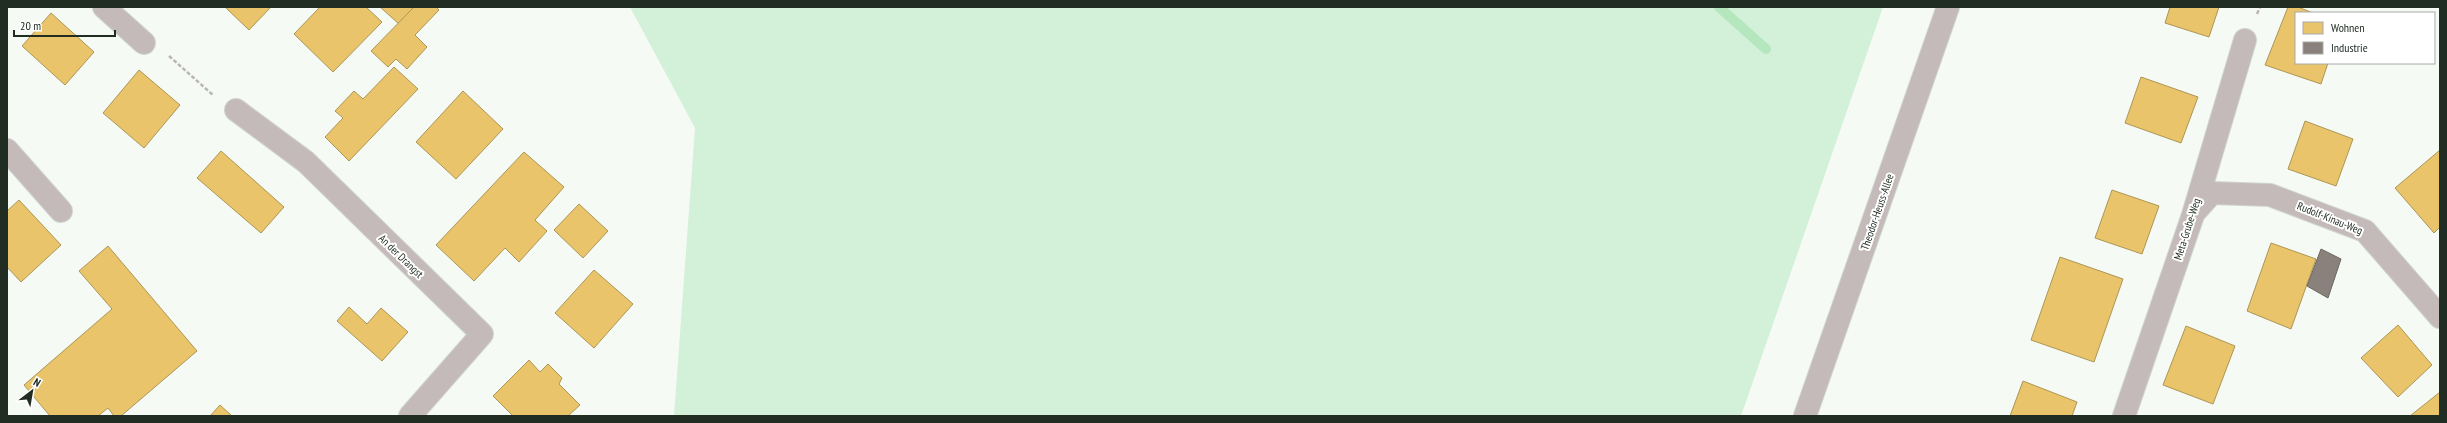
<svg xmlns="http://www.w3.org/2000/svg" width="2447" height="423" font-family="'PT Sans Narrow',sans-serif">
<rect width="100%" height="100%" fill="#f5faf5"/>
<path fill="#d3f0d8" d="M630 7H1883L1741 416H674L695 128Z"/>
<g fill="#e9c46a" stroke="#ad9655">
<path d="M225 7H271L249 30Z"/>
<path d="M320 7H366L382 22 333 72 294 34Z"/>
<path d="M380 7H414L399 24Z"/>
<path d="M414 7H436L439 10 415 35 427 47 407 69 396 59 388 67 371 51Z"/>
<path d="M2170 7H2219L2209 37 2165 23Z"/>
<path d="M2288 7H2298L2313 13H2296V63H2328L2321 84 2265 65Z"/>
<path d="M51 13 94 52 65 85 22 46Z"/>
<path d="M394 67 418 89 349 161 325 137 343 118 335 111 354 91 363 99Z"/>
<path d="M139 70 180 105 144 148 103 113Z"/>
<path d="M2141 77 2198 97 2181 143 2125 123Z"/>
<path d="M463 91 503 129 456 179 416 142Z"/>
<path d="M2305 121 2353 139 2336 186 2288 169Z"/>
<path d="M2440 150V227L2434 233 2395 188Z"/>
<path d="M221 151 284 207 261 233 197 178Z"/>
<path d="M524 152 564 187 535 220 547 231 519 262 505 248 474 281 436 245Z"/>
<path d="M2112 190 2159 206 2142 254 2095 238Z"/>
<path d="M19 200 61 245 21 282 7 267V211Z"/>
<path d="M579 204 608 231 583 258 554 230Z"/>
<path d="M2271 243 2316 259 2291 329 2247 311Z"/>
<path d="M108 246 197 351 121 416H114L108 408 98 416H50L24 385 112 309 79 271Z"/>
<path d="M2060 257 2123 279 2094 362 2031 340Z"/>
<path d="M594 270 633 304 594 348 555 313Z"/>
<path d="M349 307 367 324 381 308 408 332 382 361 337 321Z"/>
<path d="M2398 325 2432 365 2398 397 2361 358Z"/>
<path d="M2186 326 2235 346 2213 404 2163 385Z"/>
<path d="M529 360 540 372 548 364 562 378 559 384 580 405 568 416H513L493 396Z"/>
<path d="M2023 381 2077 402 2072 416H2010Z"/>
<path d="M2440 392V416H2410Z"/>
<path d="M220 405 232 416H210Z"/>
</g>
<path fill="#8a817c" stroke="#6a6861" d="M2321 249 2341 259 2328 298 2307 286Z"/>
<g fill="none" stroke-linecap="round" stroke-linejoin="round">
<path stroke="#b5e7bf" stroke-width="10" d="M1719 7 1766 49"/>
<g stroke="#d0d4d0" stroke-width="24">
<g id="minor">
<path d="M104 7 144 43"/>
<path d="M236 110 306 162 482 334 410 416"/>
<path d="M7 150 61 211"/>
<path d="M2194 213 2212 193 2270 195 2365 231 2440 317"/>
<path d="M1805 416 1948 7"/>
<path d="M2124 416 2193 215 2245 40"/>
</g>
</g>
<g stroke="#bbb6b4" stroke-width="2.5" stroke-dasharray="4 2" stroke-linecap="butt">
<path d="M2257 14 2260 7"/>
<path d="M169 56 213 95"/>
</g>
<use href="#minor" stroke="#c3bab9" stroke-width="22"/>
</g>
<g text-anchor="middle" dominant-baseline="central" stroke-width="4" stroke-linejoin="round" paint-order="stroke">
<g font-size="11" fill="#212c23" stroke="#fff">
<text transform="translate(1877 212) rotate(-71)">Theodor-Heuss-Allee</text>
<text transform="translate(2330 218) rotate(22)">Rudolf-Kinau-Weg</text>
<text transform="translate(2187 229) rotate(-72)">Meta-Grube-Weg</text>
<text transform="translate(401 256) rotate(44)">An der Drangst</text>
</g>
</g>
<rect width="2447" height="423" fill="none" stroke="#212c23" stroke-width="16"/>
<rect x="2295" y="12" width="140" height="52" fill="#ffffff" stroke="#a6aba7"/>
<rect x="2303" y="22" width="20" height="12" fill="#e9c46a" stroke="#a6aba7"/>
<text x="2331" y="32" font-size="12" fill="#212c23">Wohnen</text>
<rect x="2303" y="42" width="20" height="12" fill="#8a817c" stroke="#a6aba7"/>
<text x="2331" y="52" font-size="12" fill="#212c23">Industrie</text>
<g transform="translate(32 391) rotate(31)" stroke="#ffffff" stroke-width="3" paint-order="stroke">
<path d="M0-3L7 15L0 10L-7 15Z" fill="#212c23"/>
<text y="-6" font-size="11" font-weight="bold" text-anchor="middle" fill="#212c23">N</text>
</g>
<path d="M14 30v6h101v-6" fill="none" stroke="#212c23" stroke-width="2"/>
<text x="20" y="30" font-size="12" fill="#212c23" stroke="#ffffff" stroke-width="3" paint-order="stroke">20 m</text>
</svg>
